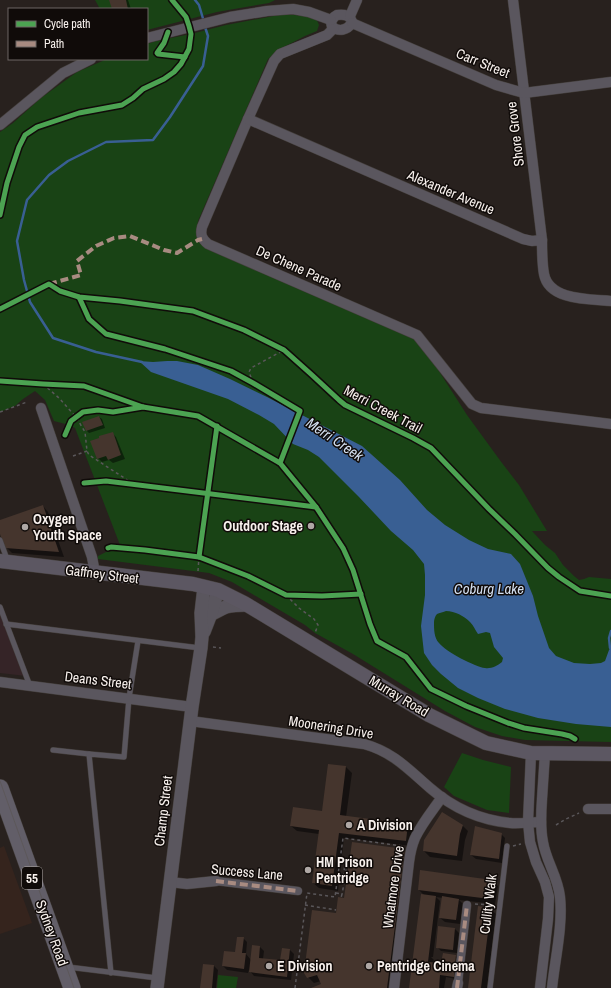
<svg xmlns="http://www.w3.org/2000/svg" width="611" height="988" font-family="'Archivo Narrow',sans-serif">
<rect width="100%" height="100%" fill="#28211e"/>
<path fill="#352427" d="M0 607 26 676 0 673Z"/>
<path fill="#35241d" d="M4 846 32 923 0 934V848Z"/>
<g fill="#194315">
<path d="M95 0H275L269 3 217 12 147 30V9H100Z"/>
<path d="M284 14 305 16 316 18 319 25 317 31 305 36 278 50 268 59 198 221 197 228 198 240 206 248 419 340 467 415 502 463 519 485 547 531H532L545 545 555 553 563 565 574 576 579 580 584 579 589 577 611 579V742L525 740 502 736 475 727 445 711 353 654 315 633 305 625 232 582 209 573 98 559V556L120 545 75 428 69 425 54 421 45 400 35 391 23 399 15 406 0 412V132L13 123 41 98 77 72 107 59H147V44L156 41 191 34 226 25Z"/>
<path d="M462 753 483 760 511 767 509 813 487 810 454 796 444 787Z"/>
<path d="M218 975 238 977 236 988H217Z"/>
</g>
<path fill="#395f93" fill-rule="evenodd" d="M139 361 153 362 167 361H177L198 365 230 379 267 397 362 446 400 480 427 510 445 525 469 540 488 549 511 554 520 564 533 596 538 616 549 648 556 656 574 663 590 664 601 663 605 661 609 650 611 647V727L576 724 538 718 505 709 478 698 458 688 441 674 432 665 424 653 421 626 425 595V575L424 564 413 550 391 531 359 497 319 457 308 450 293 444 274 424 259 415 228 399 151 372ZM446 611C455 611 464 616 470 622 474 626 475 630 478 634L486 632 490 633 494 647 503 658 502 662C497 666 491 669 485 668 475 667 445 651 439 643 434 638 434 629 434 622 434 620 435 616 437 614 439 613 444 612 446 611Z"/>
<g fill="#0007">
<path d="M110 0H128L131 9H113Z"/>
<path d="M99 417 102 419 105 428 89 433 87 431 84 422Z"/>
<path d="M112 433 116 437 125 459 113 463 109 460 102 462 98 458Z"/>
<path d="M43 506 48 512 64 557 12 553 6 547 0 531V521Z"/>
<path d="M329 765 346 767 352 773 346 817 407 825 413 831 411 846 344 838 338 891 319 888 313 883 319 834 297 831 291 826 323 812Z"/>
<path d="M462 825 468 831 465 840 462 861 430 857 424 851Z"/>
<path d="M501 834 505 838 502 863 476 859 471 855Z"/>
<path d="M404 850 410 856 393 988H314L322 985 321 981 314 983 308 977 337 914 345 899Z"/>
<path d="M492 881 498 886 495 904 459 900 463 904 460 924 445 922 440 918 443 898 436 897 440 901 433 957H431L434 960 433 963 441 964 456 956 458 959 456 979 446 977 444 988H410L425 896 419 890Z"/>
<path d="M490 909 496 914 487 988H469Z"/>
<path d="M439 927 455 929 459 933 457 953 441 951 437 947Z"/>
<path d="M243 938 247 942 246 954 251 960 260 947 264 951 263 959 281 961 290 950 294 954 291 980 254 976 249 970 248 973 227 970 223 966 236 953Z"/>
<path d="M204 965 214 966 218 970 216 988H201Z"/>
</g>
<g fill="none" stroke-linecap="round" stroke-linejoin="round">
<g stroke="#395f93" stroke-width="2.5">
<path d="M195 0 199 5 204 22"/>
<path d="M142 362 96 352 53 338 30 302 24 280 17 241 27 200 49 175 68 161 106 142 153 140 170 117 203 66 208 36 205 27"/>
<path d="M610 648 609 638 611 631"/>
</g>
</g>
<g fill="#45352d">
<path d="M109 0H126L128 9H112Z"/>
<path d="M99 416 103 425 86 431 82 422Z"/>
<path d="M113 432 121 455 108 460 106 456 97 459 90 441 99 438V436Z"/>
<path d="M43 505 59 552 5 548 0 534V520Z"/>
<path d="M328 764 346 766 340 815 408 824 406 841 339 833 332 886 312 883 319 830 290 826 293 807 322 811Z"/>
<path d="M442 812 463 825 460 834 457 856 423 851 424 840Z"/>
<path d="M475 826 502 833 499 859 470 855Z"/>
<path d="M352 842 405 849 387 988H311L321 984 317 975 307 978 304 973 312 910 336 913 338 897 344 898Z"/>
<path d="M420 870 492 880 490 899 418 890Z"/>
<path d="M421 894 436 896 428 962 441 963 443 953 456 955 454 977 440 975 439 988H409Z"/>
<path d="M442 896 459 899 456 920 439 918Z"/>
<path d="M478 906 491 908 481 988H468Z"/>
<path d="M438 926 455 928 453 950 436 948Z"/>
<path d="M237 937H244L242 953H246L244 969 222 966 224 951 235 952Z"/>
<path d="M252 945 260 946 259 958 280 960 282 948 290 949 287 977 249 972Z"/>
<path d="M203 964 214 965 212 988H200Z"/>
</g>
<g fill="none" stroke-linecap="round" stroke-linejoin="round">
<g stroke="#443f3c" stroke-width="6">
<g id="service">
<path d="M0 540 7 559"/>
<path d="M0 607 30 686"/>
<path d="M6 624 200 648"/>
<path d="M53 750 89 754"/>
<path d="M68 967 157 978"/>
<path d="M111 973 89 754 124 757 129 698 138 641"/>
<path d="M490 988 507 846"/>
</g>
</g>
<g stroke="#443f3c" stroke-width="9">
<g id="pedestrian">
<path d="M216 881 298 891"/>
<path d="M458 983 467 905"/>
</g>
</g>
<g stroke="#443f3c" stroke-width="11">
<g id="minor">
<path d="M513 0 542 240"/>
<path d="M337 15C344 14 351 15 352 23 347 30 339 32 332 27L331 22 334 17Z"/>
<path d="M350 16 357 0"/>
<path d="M352 23 496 85 524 93 611 82"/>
<path d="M334 28 327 35 280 54 274 61 248 119 202 227C200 235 202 239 208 244L417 335 472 404 481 408 611 424"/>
<path d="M147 38 230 17 267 11 293 9 309 12 331 20"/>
<path d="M248 119 523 239 532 241 542 240C542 251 542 263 544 274 549 301 590 299 611 301"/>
<path d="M0 125 63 73 91 59"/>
<path d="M41 408 92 557 95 573"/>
<path d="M0 682 192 707"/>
<path d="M190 721 364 744C393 752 408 769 430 788 453 808 480 820 510 823 520 824 531 822 541 822"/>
<path d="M531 753 528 822 530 842 536 862 545 882 549 897 548 919 540 988"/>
<path d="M545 753C544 768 543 784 542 799 541 813 540 828 543 842 546 861 558 877 560 897 563 926 555 959 552 988"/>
<path d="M588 809H611"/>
<path d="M170 882 187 884 216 881"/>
<path d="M394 988 409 862C410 854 412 845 415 838 422 823 433 810 442 797"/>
<path d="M457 988 458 983"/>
</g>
</g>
<g stroke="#443f3c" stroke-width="14">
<g id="tertiary">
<path d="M211 614C216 613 220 609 226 607 233 605 241 605 248 605"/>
<path d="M204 632 211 614 218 590"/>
<path d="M157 988 192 707 201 648 202 637 201 613 204 587"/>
</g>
</g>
<g stroke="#443f3c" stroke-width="15">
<path id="secondary" d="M0 561 193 584 218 590 244 603 429 715 486 743 531 753 611 754"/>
</g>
<g stroke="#443f3c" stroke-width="18">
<path id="trunk" d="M0 788 72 988"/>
</g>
<g stroke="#5a575a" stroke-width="1.5" stroke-dasharray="3 3" stroke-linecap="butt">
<path d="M253 383 249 372 251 368 284 350"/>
<path d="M43 384 59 398 76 417 85 432 87 451 89 455 135 485"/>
<path d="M0 412 27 402"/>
<path d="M73 456 87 451"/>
<path d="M198 571 199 557"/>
<path d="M286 595 299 608 314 619 318 625 315 633"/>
<path d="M213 647 221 648"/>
<path d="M556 825 566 819 579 813"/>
<path d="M513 846 521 844"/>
<path d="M338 877H343L346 859H348L343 889 342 894"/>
<path d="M336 893 342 894 341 898"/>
<path d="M475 904 493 905"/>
<path d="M305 905 336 910"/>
<path d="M295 988 307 893 335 897 343 838 402 846"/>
</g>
<use href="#service" stroke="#5a565e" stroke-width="5"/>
<use href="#pedestrian" stroke="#5a565e" stroke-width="8"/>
<use href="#minor" stroke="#5a565e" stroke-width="10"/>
<use href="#tertiary" stroke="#5a565e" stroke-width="13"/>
<use href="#secondary" stroke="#5c5762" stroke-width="14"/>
<use href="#trunk" stroke="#625e68" stroke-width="17"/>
<path stroke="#5d585a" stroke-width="1" d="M0 781 74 988"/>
<g stroke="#a88b81" stroke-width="4" stroke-dasharray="8 4" stroke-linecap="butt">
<path d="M49 284 81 275 77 261 96 246 114 238 130 236 164 250 177 253 198 240 202 239"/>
<path d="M216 881 298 891"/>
<path d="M457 988 467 905"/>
</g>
<g stroke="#100b09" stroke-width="8">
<g id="cycleway">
<path d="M168 32 164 43 157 53 158 54 185 57"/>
<path d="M0 215 7 183 19 147 25 135 37 127 79 113 122 105 133 98 143 89 164 79 174 72 181 64 189 49 191 34 189 26 186 17 172 0"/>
<path d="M79 297 89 319 106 334 165 349 231 371 253 383 300 411 280 463"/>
<path d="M0 309 49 284 60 291 79 297 120 301 193 311 244 330 284 350 312 375 339 400 345 405 413 438 431 448 489 509 515 534 548 568 559 577 580 591 611 596"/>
<path d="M0 381 43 384 84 386 143 407 198 416 280 463 316 507 343 548 353 570 370 624 377 641 406 657 431 689 466 706 508 723 524 728 562 734 570 736 575 739"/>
<path d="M65 435 71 421 83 412 98 410 113 412 143 407"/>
<path d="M84 483 106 481 316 507"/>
<path d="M108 548 111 547 145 550 199 557 248 576 286 595 322 596 361 594"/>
<path d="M199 557 217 426"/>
</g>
</g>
<use href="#cycleway" stroke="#4ca352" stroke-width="5"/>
</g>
<g fill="#afa8a5" stroke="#100b09" stroke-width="1.5">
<circle cx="311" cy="526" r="4"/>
<circle cx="25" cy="527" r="4"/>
<circle cx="349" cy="825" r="4"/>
<circle cx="308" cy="870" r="4"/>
<circle cx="269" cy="966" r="4"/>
<circle cx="369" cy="966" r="4"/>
</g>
<g text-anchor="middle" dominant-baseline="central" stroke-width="3" stroke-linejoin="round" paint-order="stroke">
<rect fill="#100b09" stroke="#b2aca9" stroke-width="1" x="22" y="867" width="20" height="22" rx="3"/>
<g font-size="13" font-weight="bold" fill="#f8f1ed">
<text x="32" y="878">55</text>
</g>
<g font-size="14" fill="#f8f1ed" stroke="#100b09">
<text transform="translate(483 63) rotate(22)">Carr Street</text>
<text transform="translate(515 134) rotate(-97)">Shore Grove</text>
<text transform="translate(451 192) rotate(23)">Alexander Avenue</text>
<text transform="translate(299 268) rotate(24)">De Chene Parade</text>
<text transform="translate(383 409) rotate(28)">Merri Creek Trail</text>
<text transform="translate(102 574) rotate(7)">Gaffney Street</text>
<text transform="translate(98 680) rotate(7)">Deans Street</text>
<text transform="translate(399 696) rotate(31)">Murray Road</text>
<text transform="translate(331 727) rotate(9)">Moonering Drive</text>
<text transform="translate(163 811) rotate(-83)">Champ Street</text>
<text transform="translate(247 872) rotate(5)">Success Lane</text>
<text transform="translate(393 887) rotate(-82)">Whatmore Drive</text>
<text transform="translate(488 904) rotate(-83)">Cullity Walk</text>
<text transform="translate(52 933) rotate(70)">Sydney Road</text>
</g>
<g font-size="14" font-weight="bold" fill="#f8f1ed" stroke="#100b09" text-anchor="start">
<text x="33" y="519">Oxygen<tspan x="33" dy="16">Youth Space</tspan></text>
<text x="303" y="526" text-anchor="end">Outdoor Stage</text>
<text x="357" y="825">A Division</text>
<text x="316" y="862">HM Prison<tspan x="316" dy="16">Pentridge</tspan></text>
<text x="277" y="966">E Division</text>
<text x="377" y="966">Pentridge Cinema</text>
</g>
<g font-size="15" font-style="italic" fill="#d3dff0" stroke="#100b09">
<text transform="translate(335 439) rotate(34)">Merri Creek</text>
<text x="489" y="588">Coburg Lake</text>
</g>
</g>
<rect x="8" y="8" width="140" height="52" fill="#100b09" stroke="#6d6764"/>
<rect x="16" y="21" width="20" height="6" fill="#4ca352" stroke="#6d6764"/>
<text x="44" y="28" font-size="12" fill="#f8f1ed">Cycle path</text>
<rect x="16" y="41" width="20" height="6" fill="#a88b81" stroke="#6d6764"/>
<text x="44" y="48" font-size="12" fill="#f8f1ed">Path</text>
</svg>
